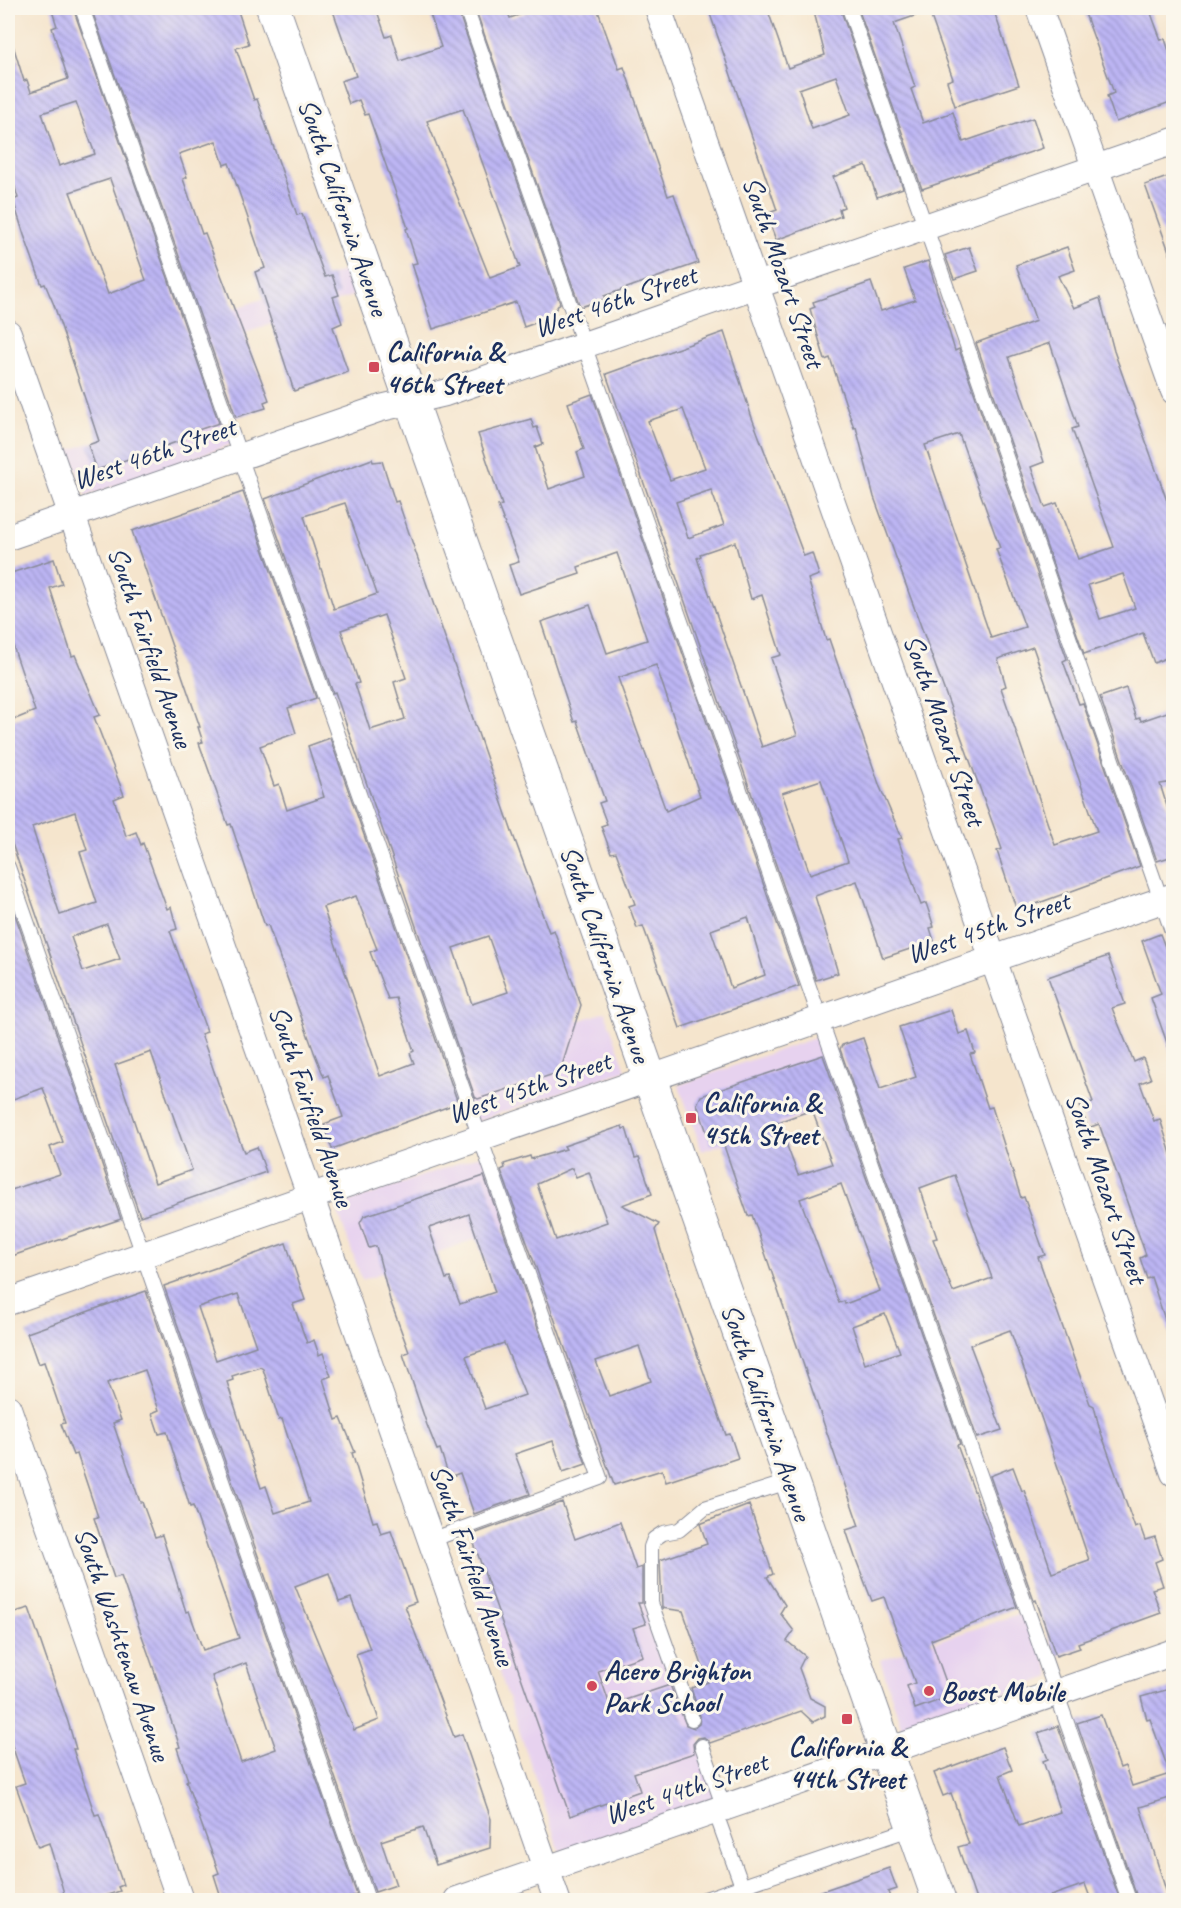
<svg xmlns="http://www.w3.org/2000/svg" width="1181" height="1908" font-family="Caveat,sans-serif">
<defs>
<pattern id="building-back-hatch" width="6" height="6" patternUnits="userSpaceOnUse" patternTransform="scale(1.5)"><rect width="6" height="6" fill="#bdb6f4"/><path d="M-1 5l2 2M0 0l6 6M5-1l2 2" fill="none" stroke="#9994c9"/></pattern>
</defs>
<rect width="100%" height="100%" fill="#fbf7ec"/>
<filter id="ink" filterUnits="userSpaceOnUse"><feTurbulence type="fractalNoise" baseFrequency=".0167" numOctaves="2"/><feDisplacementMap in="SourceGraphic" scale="12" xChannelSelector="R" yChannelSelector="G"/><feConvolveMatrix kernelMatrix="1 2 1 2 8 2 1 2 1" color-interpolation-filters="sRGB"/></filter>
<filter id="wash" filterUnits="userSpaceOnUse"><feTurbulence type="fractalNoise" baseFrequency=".008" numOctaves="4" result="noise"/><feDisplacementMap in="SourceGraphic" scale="24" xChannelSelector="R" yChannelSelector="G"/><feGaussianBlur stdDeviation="1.35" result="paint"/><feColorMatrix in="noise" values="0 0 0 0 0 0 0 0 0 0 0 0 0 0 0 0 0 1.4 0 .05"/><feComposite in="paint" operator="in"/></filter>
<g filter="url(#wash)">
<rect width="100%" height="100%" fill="#f5e5cd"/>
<g fill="#e7d2ef">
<path d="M346 270 355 295 202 348 193 323Z"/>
<path d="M219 398 235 443 86 496 70 450Z"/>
<path d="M605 1012 626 1070 474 1122 454 1063Z"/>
<path d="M826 1034 849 1101 702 1151 679 1085Z"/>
<path d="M486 1153 511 1226 362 1280 336 1207Z"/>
<path d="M621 1519 720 1796 560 1852 467 1575Z"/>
<path d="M1028 1611 1051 1677 902 1729 880 1660Z"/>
</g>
<g id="blocks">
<g fill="url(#building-back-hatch)" fill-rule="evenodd">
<path d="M51 8H73L219 423 183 435 185 439 97 470 88 445 99 441 54 305 45 284 42 285 24 235 13 200 18 198 8 164V42H12L24 81 27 80 31 92 68 79 52 28 57 26ZM76 102 95 154 59 166 42 113ZM110 179 146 280 108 294 70 192Z"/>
<path d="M91 8H237L249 44 236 48 254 100 257 99 297 215 302 214 325 277 332 275 339 295 333 297 342 323 333 327 348 372 294 391 255 272 265 268 229 163 224 165 216 141 179 154 187 177 183 179 202 234 205 233 269 400 264 402 266 408 236 417Z"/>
<path d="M332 8H376L386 37 392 35 400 61 441 47 428 8H457L560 303 549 318 524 327 516 302 433 329 412 264 417 263 406 229 408 228 368 114 365 115 359 100 349 104 341 81 356 76ZM463 109 520 267 490 278 427 121Z"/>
<path d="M475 8H506L510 18 539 8H597L619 69 624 67 668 196 674 194 698 263 604 296 605 299 580 307Z"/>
<path d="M708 8H767L788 68 825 55 813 8H840L903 188 877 197 866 165 833 177 844 207 839 209 841 216 776 240 766 214 777 210ZM836 76 850 115 812 129 799 89Z"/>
<path d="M858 8H993L1019 85 955 106 947 81 953 79 929 11 894 23 915 87 911 89 923 123 953 112 963 142 1033 118 1043 148 922 189Z"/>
<path d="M1083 8H1149L1161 40 1165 39 1173 63V101L1116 122 1107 96 1114 93Z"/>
<path d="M1173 175V257H1171L1145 185Z"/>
<path d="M969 247 978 271 954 279 945 255Z"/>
<path d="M1067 247 1075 270 1058 276 1074 308 1100 298 1114 351 1173 518V655L1154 663 1143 633 1084 654 976 343 1036 321 1016 265ZM1050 343 1078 427 1072 429 1114 547 1078 559 1057 503 1045 507 1031 467 1044 462 1009 357ZM1123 574 1135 608 1100 619 1088 585Z"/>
<path d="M928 261 955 351 959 349 1067 659 1063 661 1079 704 1083 703 1140 866 1017 911 997 851 1002 849 874 497 856 427 854 428 830 358 825 360 810 309 815 307 813 302 871 282 881 311 915 300 904 269ZM959 434 1000 548 996 549 1025 627 991 638 925 445ZM1033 647 1097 831 1055 845 1001 688 1006 686 998 659Z"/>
<path d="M724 332 752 418 804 556 812 553 819 575 808 579 826 640 829 639 880 787 902 838 898 839 916 892 921 905 926 903 934 927 930 928 934 941 883 958 857 881 815 896 838 973 816 980 606 374ZM683 409 705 468 670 480 648 421ZM711 490 724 525 688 538 676 502ZM735 542 751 599 762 595 781 655 771 658 797 735 762 747 697 558 701 556 700 554ZM821 780 848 861 810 874 782 793Z"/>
<path d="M592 394 799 986 680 1028 643 926 637 928 629 906 635 904 616 852 611 853 601 826 607 824 599 803 605 801 577 721 574 722 541 622 590 605 607 653 647 640 626 579 617 553 578 567 580 574 519 594 509 565 519 562 498 506 502 505 478 434 531 419 534 428 537 427 543 444 535 447 549 489 585 476 577 452 584 449 568 403ZM656 665 700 796 666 811 618 678ZM748 917 765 975 731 988 711 930Z"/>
<path d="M372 459 373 462 382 461 395 502 398 501 512 832 549 932 554 930 581 1005 560 1072 478 1099 475 1097 335 692 333 693 265 499ZM345 503 377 594 334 609 304 516ZM384 615 406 678 394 682 405 719 370 730 355 684 359 683 341 630ZM488 936 508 992 472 1004 453 948Z"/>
<path d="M243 492 316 698 288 708 296 733 260 746 274 786 279 784 287 810 324 797 308 746 330 738 458 1103 332 1149 324 1124 343 1117 328 1075 324 1077 314 1052 268 925 265 926 231 824 228 825 219 799 199 743 203 742 198 727H200L132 531ZM356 896 377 949 370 952 388 999 396 998 414 1051 410 1053 414 1063 380 1076 323 907Z"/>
<path d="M54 559 62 584 50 588 72 656 75 655 100 715 94 717 124 795 114 799 126 836 136 832 141 845 143 843 167 909 171 907 177 929 170 931 207 1032 201 1034 224 1100 244 1152 257 1147 266 1172 140 1216 8 832V722L35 711 8 631V574ZM75 812 87 850 80 852 97 903 60 915 32 827ZM107 924 120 959 83 971 71 937ZM151 1052 192 1170 155 1183 115 1065Z"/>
<path d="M1126 688 1136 719 1140 718 1141 721 1173 710V782L1160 784 1173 825V856L1157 861 1100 697Z"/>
<path d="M12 906 121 1219 12 1256 8 1243V1191L60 1174 50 1147 63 1142 43 1088 8 1101V908Z"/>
<path d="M1160 934 1173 967V1054H1171L1151 998 1161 994 1142 941Z"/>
<path d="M1108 956 1125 1004 1112 1008 1134 1062 1143 1058 1151 1079 1140 1083 1154 1121 1160 1119 1173 1160V1334L1170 1335 1151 1277 1147 1279 1140 1258 1146 1255 1099 1124 1088 1128 1080 1106 1093 1102 1048 977Z"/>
<path d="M951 1010 959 1034 968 1031 975 1053 970 1054 988 1108 992 1107 1021 1198 1024 1197 1045 1255 1038 1257 1080 1376 1090 1404 1094 1406 1099 1427 1135 1528 1140 1526 1145 1540 1155 1537 1162 1559 1155 1562 1163 1586 1152 1589 1161 1613 1078 1643 1080 1648 1056 1656 1036 1600 1034 1601 990 1476 1013 1467 1022 1491 1024 1490 1052 1573 1089 1560 1042 1420 1010 1330 970 1345 1002 1430 977 1438 840 1049 842 1045 863 1038 880 1089 916 1077 899 1027ZM955 1175 992 1278 953 1292 933 1239 937 1238 920 1188Z"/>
<path d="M823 1055 960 1444 957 1445 1017 1607 931 1640 951 1696 915 1709 907 1686 915 1683 884 1597 872 1601 855 1557 846 1530 859 1526 752 1215 748 1216 722 1140 711 1144 697 1104 701 1096ZM812 1110 832 1164 798 1175 778 1122ZM841 1184 880 1291 845 1304 844 1301 839 1303 800 1199ZM885 1314 900 1352 865 1364 852 1326Z"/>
<path d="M622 1126 623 1129 626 1128 635 1158 639 1157 652 1194 622 1205 659 1224 655 1230 665 1264 726 1435 730 1434 738 1458 666 1482 662 1470 614 1485 501 1170 505 1168 504 1164 530 1156 531 1159 566 1149 564 1146ZM572 1168 576 1177 589 1172 607 1222 556 1240 537 1184ZM639 1346 651 1381 609 1396 596 1361Z"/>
<path d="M484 1176 586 1464 563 1472 553 1441 515 1454 530 1494 474 1514 460 1473 449 1477 440 1449 437 1450 427 1425 403 1354 409 1352 390 1300 376 1246 369 1248 360 1223 364 1216ZM469 1214 495 1292 460 1304 450 1278 446 1279 429 1228ZM504 1343 525 1395 485 1409 466 1356Z"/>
<path d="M286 1243 305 1300 293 1304 307 1343 314 1340 319 1355 323 1353 331 1376 323 1379 336 1420 341 1418 355 1452 352 1453 373 1522 377 1521 381 1534 391 1531 416 1602 405 1606 454 1737 462 1734 491 1819 490 1848 436 1865 423 1827 381 1841 396 1885 375 1892 164 1286ZM238 1294 256 1346 216 1360 198 1307ZM260 1367 263 1369 279 1420 282 1419 309 1502 275 1513 266 1486 261 1488 227 1382 233 1380 232 1376ZM329 1573 339 1602 351 1598 370 1649 356 1654 379 1720 354 1730 295 1586Z"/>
<path d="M146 1291 357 1895 340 1900H222L214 1875 219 1873 186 1781 188 1780 177 1748 180 1747 153 1667 121 1576 114 1578 94 1518 98 1517 77 1454 73 1455 61 1424 65 1423 44 1362 38 1364 27 1333ZM145 1370 159 1410 152 1413 159 1434 167 1432 190 1507 193 1506 239 1638 203 1650 189 1611 186 1612 162 1535 155 1537 142 1502H140L113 1423 121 1420 107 1383ZM246 1663 276 1749 241 1762 212 1676Z"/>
<path d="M562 1502 575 1539 620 1522 636 1569 642 1567V1603H638L646 1624 633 1628 643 1656 598 1671 610 1705 670 1685 686 1725 694 1728 699 1724 700 1716 691 1688 708 1682 683 1611 662 1608 660 1560 707 1544 700 1524 749 1505 773 1574 767 1577 785 1605 780 1613 794 1631 787 1641 805 1656 799 1668 810 1698 825 1706V1716L813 1722 801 1711 710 1743 704 1737 698 1738 693 1744 694 1753 634 1773 640 1791 570 1816 471 1535Z"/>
<path d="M29 1608 68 1722 76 1749H73L95 1815 99 1814 123 1885 118 1887 120 1891 92 1900H66L49 1843 38 1847 16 1786 25 1783 8 1734V1614Z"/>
<path d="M1173 1688V1797L1140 1807 1169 1900H1138L1077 1723 1101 1715 1120 1768 1125 1766 1132 1786 1170 1774 1150 1719 1147 1720 1141 1697Z"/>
<path d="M1058 1726 1120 1900H1091L1085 1884 1039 1900H976L958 1847 969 1844 951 1793 943 1796 934 1773 1003 1747 1012 1770 1000 1775 1019 1826 1060 1812 1043 1761 1048 1759 1038 1733Z"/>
<path d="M889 1868 897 1889 888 1892 891 1900H805L804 1897Z"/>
</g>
</g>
</g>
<g filter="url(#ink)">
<use href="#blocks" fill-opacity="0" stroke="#888a96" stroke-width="1.5"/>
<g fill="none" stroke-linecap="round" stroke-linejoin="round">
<g stroke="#888a96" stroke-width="16">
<g id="lane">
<path d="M82 8 600 1478 431 1540"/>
<path d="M466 8 1129 1900"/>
<path d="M849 8 1174 937"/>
<path d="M8 867 368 1900"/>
<path d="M692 1719 651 1603V1547L654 1539 663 1533 679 1530 705 1508 791 1481"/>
<path d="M702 1746 724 1808"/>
<path d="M715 1811 747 1900"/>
<path d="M702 1900 913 1828"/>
</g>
</g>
<g stroke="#888a96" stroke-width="28">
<g id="street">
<path d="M658 8 1174 1473"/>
<path d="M1039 8 1174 391"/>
<path d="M8 333 557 1900"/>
<path d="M8 537 381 408 445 393 1174 141"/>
<path d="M8 1302 1174 896"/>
<path d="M8 1408 180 1900"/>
<path d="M457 1900 1174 1652"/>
</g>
</g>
<g stroke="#888a96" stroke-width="35">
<path id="secondary" d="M273 8 939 1900"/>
</g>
<use href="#lane" stroke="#fff" stroke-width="14"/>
<use href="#street" stroke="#fff" stroke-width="26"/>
<use href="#secondary" stroke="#fff" stroke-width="33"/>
</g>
</g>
<g fill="#d1495b" stroke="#fbf7ec" stroke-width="2">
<rect x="368" y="361" width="12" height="12" rx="3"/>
<rect x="685" y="1112" width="12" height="12" rx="3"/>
<circle cx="592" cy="1686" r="6"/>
<circle cx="929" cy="1691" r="6"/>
<rect x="841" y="1713" width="12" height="12" rx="3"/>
</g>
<g text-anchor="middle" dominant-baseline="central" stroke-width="6" stroke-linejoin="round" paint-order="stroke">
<g font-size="28" fill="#1b2f5e" stroke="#fbf7ec">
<text transform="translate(344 207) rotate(71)">South California Avenue</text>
<text transform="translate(784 272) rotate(71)">South Mozart Street</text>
<text transform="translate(615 301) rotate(-19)">West 46th Street</text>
<text transform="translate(154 453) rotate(-19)">West 46th Street</text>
<text transform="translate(151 647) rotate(71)">South Fairfield Avenue</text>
<text transform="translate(945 730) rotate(71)">South Mozart Street</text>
<text transform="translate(988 927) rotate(-19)">West 45th Street</text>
<text transform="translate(606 954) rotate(71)">South California Avenue</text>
<text transform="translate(529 1087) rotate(-19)">West 45th Street</text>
<text transform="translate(312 1106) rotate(71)">South Fairfield Avenue</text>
<text transform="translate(1107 1188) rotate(71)">South Mozart Street</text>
<text transform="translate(767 1412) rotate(71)">South California Avenue</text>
<text transform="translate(473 1565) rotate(71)">South Fairfield Avenue</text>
<text transform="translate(123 1644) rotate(71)">South Washtenaw Avenue</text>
<text transform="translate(686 1788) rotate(-19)">West 44th Street</text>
</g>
<g font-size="28" font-weight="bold" fill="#1b2f5e" stroke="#fbf7ec" text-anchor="start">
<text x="386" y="351">California &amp;<tspan x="386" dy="32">46th Street</tspan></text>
<text x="703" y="1102">California &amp;<tspan x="703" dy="32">45th Street</tspan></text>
<text x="604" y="1670">Acero Brighton<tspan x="604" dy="32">Park School</tspan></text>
<text x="941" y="1691">Boost Mobile</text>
<text x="847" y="1746" text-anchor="middle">California &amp;<tspan x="847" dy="32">44th Street</tspan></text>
</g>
</g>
<rect width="1181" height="1908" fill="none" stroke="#fbf7ec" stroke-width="30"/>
</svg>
